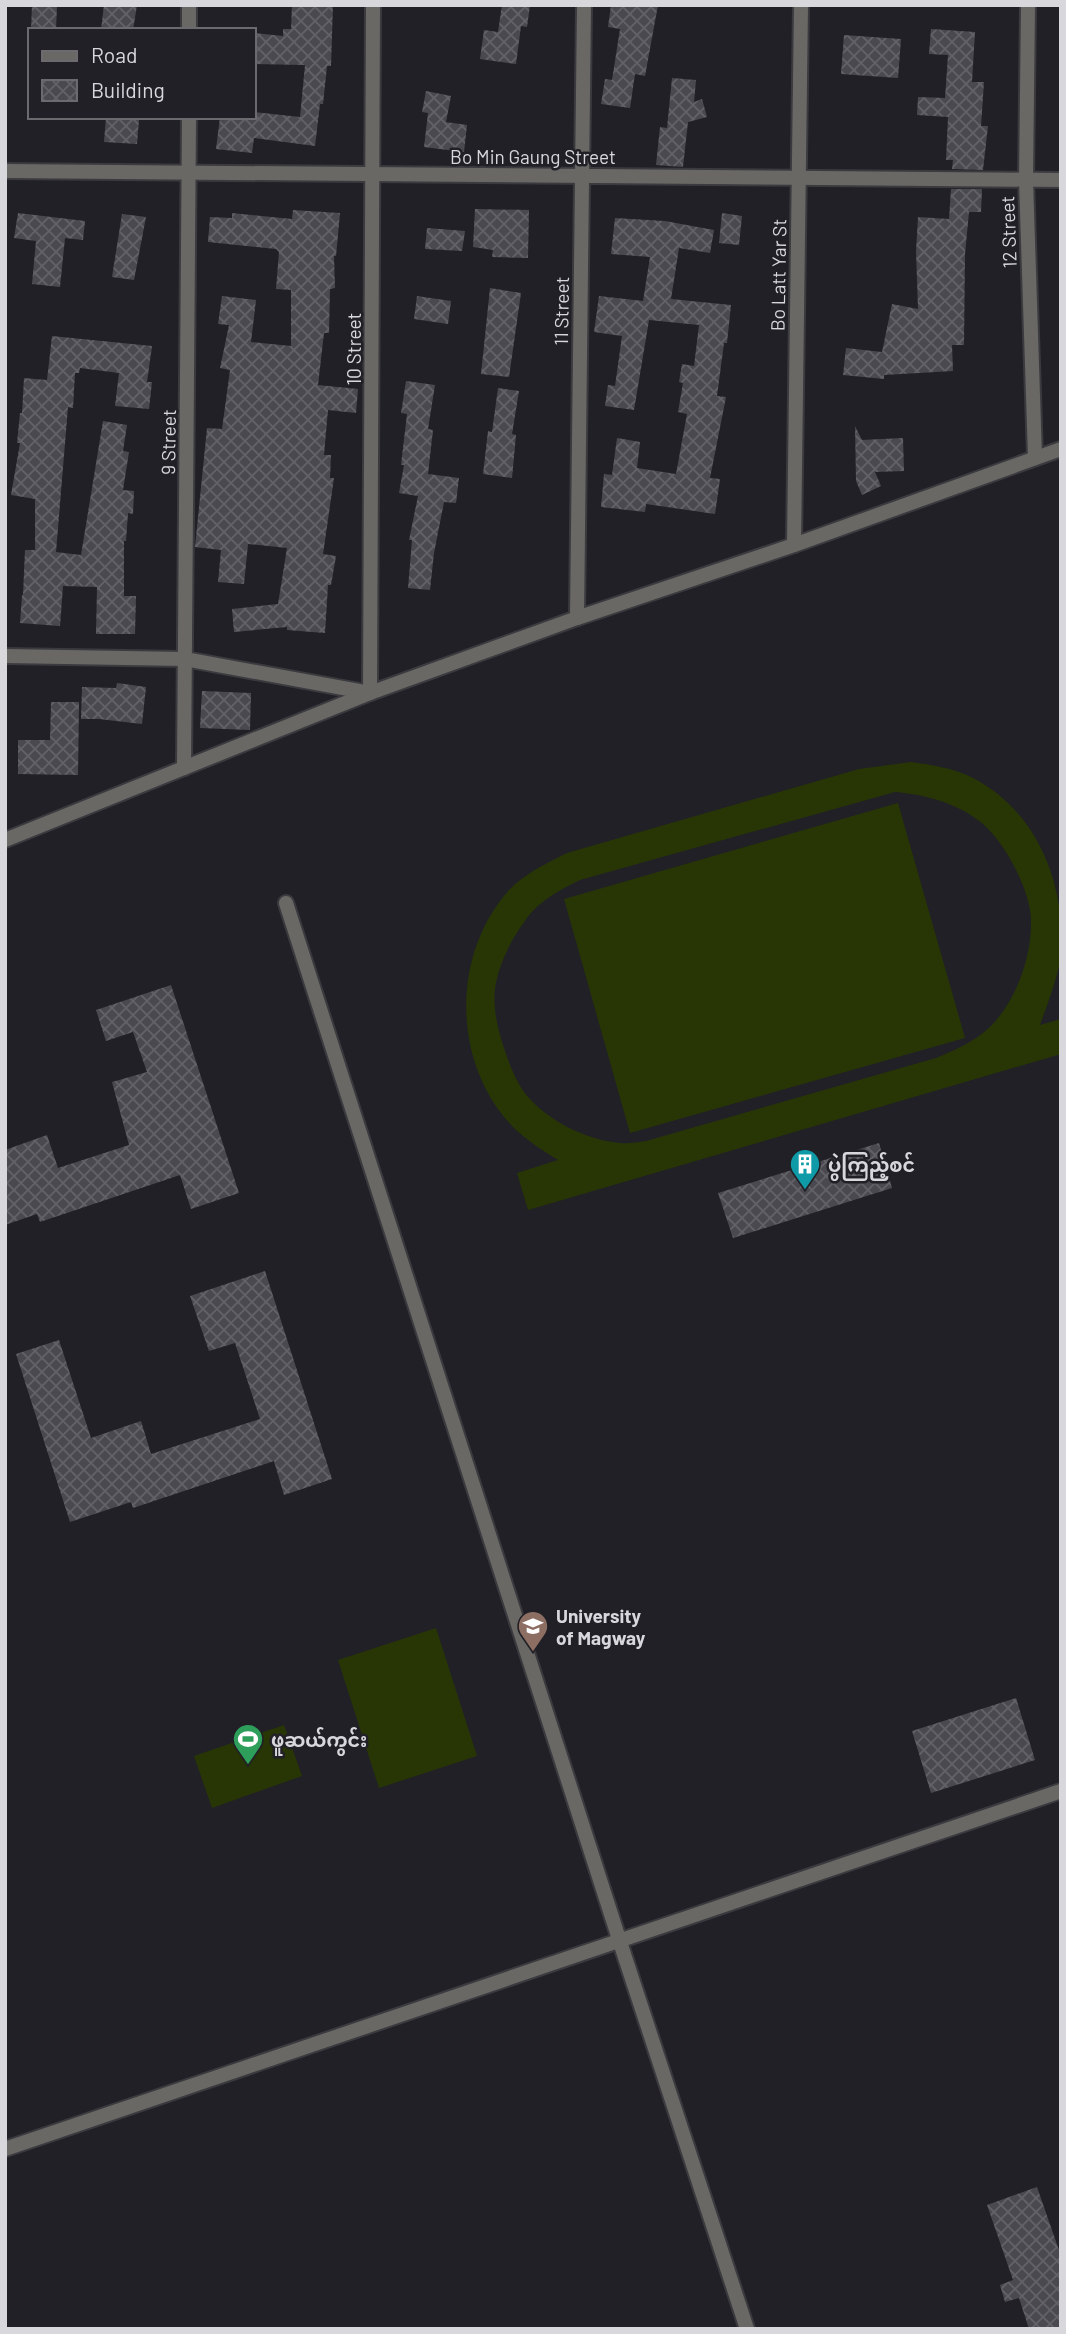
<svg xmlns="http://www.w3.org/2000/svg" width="1066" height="2334" font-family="Barlow,'Noto Sans Myanmar',sans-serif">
<defs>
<pattern id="building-cross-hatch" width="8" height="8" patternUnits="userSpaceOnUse" patternTransform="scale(1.75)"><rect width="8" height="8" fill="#4a4950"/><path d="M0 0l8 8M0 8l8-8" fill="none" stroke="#636269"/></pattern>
</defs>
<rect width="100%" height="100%" fill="#202026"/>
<g fill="#283606" fill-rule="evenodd">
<path d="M911 762C932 765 954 768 973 778 1037 811 1066 884 1061 954 1058 978 1048 1002 1040 1025L1061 1019V1054L528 1210 517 1173 558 1160C543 1151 528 1141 515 1129 452 1066 450 956 509 890 524 874 547 863 567 853L859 769ZM895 792C927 795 958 803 983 824 1006 844 1032 893 1031 923 1031 959 1016 1000 991 1026 976 1041 955 1050 936 1058L646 1141C638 1142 628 1144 620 1143 588 1140 552 1123 530 1099 516 1085 508 1060 502 1042 497 1025 493 1007 495 989 498 966 511 939 525 921 538 901 560 890 580 880Z"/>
<path d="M898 803 965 1038 630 1133 564 899Z"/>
<path d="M436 1628 477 1756 379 1788 338 1660Z"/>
<path d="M284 1725 302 1776 212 1808 194 1756Z"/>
</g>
<g fill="url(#building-cross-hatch)">
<path d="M32 5H57L56 30H31Z"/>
<path d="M104 5H137L133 30H101Z"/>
<path d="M292 5H333L331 66H327L323 104H320L315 146 254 138 252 153 216 149 220 117 254 120V112L300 117 305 65 254 64V33L283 36V29H291Z"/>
<path d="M502 5H530L527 27 521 26 516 64 480 59 484 30 498 32Z"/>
<path d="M611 5H658L645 76 635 74 630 108 601 104 605 79 612 80 620 29 608 27Z"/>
<path d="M931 29 975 32 972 82H984L981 126H988L983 170 952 169 953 160H946L948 117 917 115 918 97 945 98 948 55 929 54Z"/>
<path d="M844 35 901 39 898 78 841 74Z"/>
<path d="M672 78 696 80 694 102 702 99 707 117 688 122 683 167 656 165 660 127 667 128Z"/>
<path d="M426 91 451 96 446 122 467 125 464 152 424 147 428 113 422 112Z"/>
<path d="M106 117 139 120 137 144 104 142Z"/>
<path d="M951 189H982L981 212H969L965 254 964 345H952L953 371 884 375V379L843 375 846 348 882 352 892 304 918 309 916 251 918 217 949 219Z"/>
<path d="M475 209 529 210 528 258 492 257 493 250 473 247Z"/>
<path d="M293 210 340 213 336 256H334L335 288 330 289 329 333H324L318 385 358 389 356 413 328 410 324 455H331L330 478H334L323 554 336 556 331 585H328L325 633 287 630V627L234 632 232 609 278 604 287 548 248 544 244 584 218 582 221 550 195 547 207 428 222 429 230 370 220 368 229 325 218 324 222 296 256 300 251 342 291 346V290L276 289 279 252 276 249 208 242 210 217 232 218V213L292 219Z"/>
<path d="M18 213 85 221 83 240 65 238 60 287 32 284 36 241 14 238Z"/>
<path d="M722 213 742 216 739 245 719 243Z"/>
<path d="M122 214 146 217 134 280 112 277Z"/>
<path d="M615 218 665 221 714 230 710 253 679 248 671 299 731 305 727 343H724L717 396 726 397 710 478 720 479 715 514 646 504 645 512 601 507 604 474 612 475 617 438 640 442 637 468 676 474 687 414 678 412 683 383 679 382 682 364 694 366 699 325 649 320 634 410 605 406 608 385 615 386 622 336 594 332 599 296 643 301 650 257 611 254Z"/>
<path d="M427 228 465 231 462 251 425 249Z"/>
<path d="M490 288 521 293 509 377 481 374Z"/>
<path d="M417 296 451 301 448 324 414 319Z"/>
<path d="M52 336 152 346 147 382H152L149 409 115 406 119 373 80 368 79 373H75L73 408 68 407 56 552 81 555 103 421 127 425 123 451 129 452 123 490 134 491 133 514 128 513 126 541H124V596H136L135 634H96L97 587 63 586 60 626 20 623 22 595H23L25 550H35V499L11 495 20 443H17L20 413H22L24 378 47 380Z"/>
<path d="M406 381 435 385 428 429 433 430 428 474 459 478 456 503 444 502 434 553 430 590 408 588 412 540H409L418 496 399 493 404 465H401L407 414 401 413Z"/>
<path d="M498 388 519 391 512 434 516 435 512 478 483 474 488 431 492 432Z"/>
<path d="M855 426 862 440 903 438 904 471 875 472 881 486 862 495 856 481Z"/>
<path d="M117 683 146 687 142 724 99 719H81L82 687 116 688Z"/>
<path d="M202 691 251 693 250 730 200 728Z"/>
<path d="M51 702H79L78 775 18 774V740H50Z"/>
<path d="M171 985 239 1193 191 1209 180 1175 40 1222 37 1214 5 1225V1150L47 1135 58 1168 129 1145 112 1082 147 1072 133 1032 106 1041 96 1010Z"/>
<path d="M879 1143 892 1188 733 1238 718 1193Z"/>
<path d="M265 1271 332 1479 284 1495 274 1461 133 1508 131 1502 70 1522 16 1354 59 1340 91 1438 141 1421 151 1454 260 1419 235 1343 209 1351 190 1296Z"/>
<path d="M1016 1698 1035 1760 931 1793 912 1731Z"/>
<path d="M1037 2187 1061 2256V2329H1029L1019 2298 1005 2302 1000 2285 1013 2280 987 2205Z"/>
</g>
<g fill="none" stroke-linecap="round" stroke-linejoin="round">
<g stroke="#3a3a3f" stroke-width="18">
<g id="minor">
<path d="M189 5V30"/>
<path d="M1028 5 1026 180 1035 457"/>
<path d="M5 171 1061 180"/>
<path d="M794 545 801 5"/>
<path d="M577 618 584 5"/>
<path d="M5 656 185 659 370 693 577 618 794 545 1061 449"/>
<path d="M184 768 189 117"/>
<path d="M5 840 370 693 373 5"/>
<path d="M286 903 619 1939 747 2329"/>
<path d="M5 2149 1061 1791"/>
</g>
</g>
<use href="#minor" stroke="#6a6865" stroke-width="14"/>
</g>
<defs>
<g id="building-pin" transform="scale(1.575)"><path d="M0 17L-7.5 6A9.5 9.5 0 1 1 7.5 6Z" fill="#0f9aa8" stroke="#202026"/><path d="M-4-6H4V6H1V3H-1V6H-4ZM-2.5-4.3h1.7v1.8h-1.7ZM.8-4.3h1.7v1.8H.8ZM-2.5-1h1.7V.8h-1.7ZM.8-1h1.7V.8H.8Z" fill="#fff"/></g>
<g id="university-pin" transform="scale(1.575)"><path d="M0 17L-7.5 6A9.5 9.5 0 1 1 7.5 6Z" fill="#8d6e63" stroke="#202026"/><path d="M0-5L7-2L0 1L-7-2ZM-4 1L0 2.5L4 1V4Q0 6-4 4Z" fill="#fff"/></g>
<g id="stadium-pin" transform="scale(1.575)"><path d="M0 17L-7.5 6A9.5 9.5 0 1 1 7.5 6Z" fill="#2e9e5b" stroke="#202026"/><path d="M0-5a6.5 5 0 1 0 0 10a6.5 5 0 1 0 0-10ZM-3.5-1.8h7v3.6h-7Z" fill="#fff"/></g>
</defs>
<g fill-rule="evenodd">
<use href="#building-pin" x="805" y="1164"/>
<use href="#university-pin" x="533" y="1626"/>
<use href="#stadium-pin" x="248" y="1739"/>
</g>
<g text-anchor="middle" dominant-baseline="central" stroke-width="5" stroke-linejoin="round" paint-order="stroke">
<g font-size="19" fill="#d8d8dc" stroke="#202026">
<text x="533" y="156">Bo Min Gaung Street</text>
<text transform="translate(1008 232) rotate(-92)">12 Street</text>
<text transform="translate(778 275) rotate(-89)">Bo Latt Yar St</text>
<text transform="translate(561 311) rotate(-89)">11 Street</text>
<text transform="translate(353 349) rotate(-90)">10 Street</text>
<text transform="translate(168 442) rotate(-89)">9 Street</text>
</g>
<g font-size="19" font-weight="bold" fill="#d8d8dc" stroke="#202026" text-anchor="start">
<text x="828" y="1164">ပွဲကြည့်စင်</text>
<text x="556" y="1615">University<tspan x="556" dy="22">of Magway</tspan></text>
<text x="271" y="1739">ဖူဆယ်ကွင်း</text>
</g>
</g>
<rect width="1066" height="2334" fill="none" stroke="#d8d8dc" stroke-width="14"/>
<rect x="28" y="28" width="228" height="91" fill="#202026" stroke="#6a6a6f" stroke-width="2"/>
<rect x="42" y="51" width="35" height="10" fill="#6a6865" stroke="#6a6a6f" stroke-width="2"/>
<text x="91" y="63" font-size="21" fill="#d8d8dc">Road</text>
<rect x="42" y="80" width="35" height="21" fill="url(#building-cross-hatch)" stroke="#6a6a6f" stroke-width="2"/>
<text x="91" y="98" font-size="21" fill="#d8d8dc">Building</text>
</svg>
